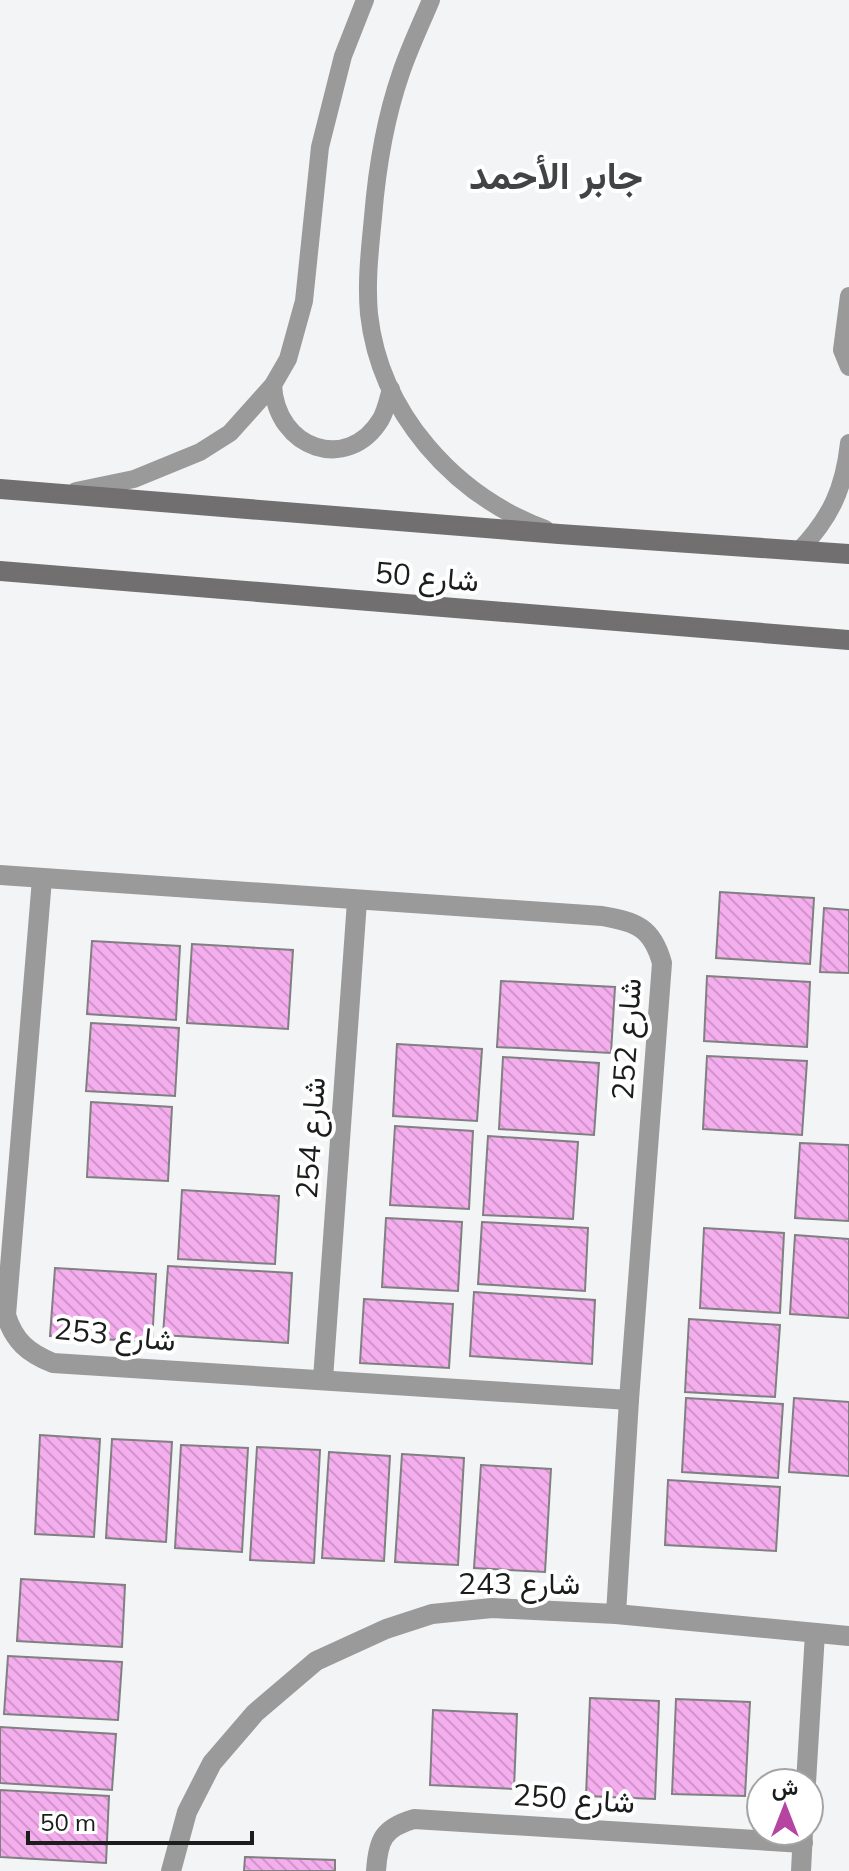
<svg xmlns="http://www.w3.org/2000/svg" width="849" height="1871" font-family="Mulish,Vazirmatn,sans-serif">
<defs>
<pattern id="building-back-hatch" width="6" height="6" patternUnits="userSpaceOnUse" patternTransform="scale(2)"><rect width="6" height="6" fill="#f4aded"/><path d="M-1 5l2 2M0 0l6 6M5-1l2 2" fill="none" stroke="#d194cb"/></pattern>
</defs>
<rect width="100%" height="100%" fill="#f3f4f6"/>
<g fill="url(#building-back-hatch)" stroke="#818081" stroke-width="2">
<path d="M720 892 814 898 810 964 716 958Z"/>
<path d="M824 908 849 910V973L820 972Z"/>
<path d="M92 941 180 946 176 1020 87 1014Z"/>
<path d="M192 944 293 950 288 1029 187 1023Z"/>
<path d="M707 976 810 982 807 1047 704 1041Z"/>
<path d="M501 981 615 987 611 1053 497 1047Z"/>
<path d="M91 1023 179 1028 175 1096 86 1091Z"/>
<path d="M397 1044 482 1049 477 1121 393 1116Z"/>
<path d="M707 1056 807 1061 802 1135 703 1129Z"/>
<path d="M503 1057 599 1063 594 1135 499 1129Z"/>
<path d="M91 1102 172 1107 168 1181 87 1177Z"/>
<path d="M395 1126 473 1131 469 1209 390 1205Z"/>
<path d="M488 1136 578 1142 573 1219 483 1215Z"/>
<path d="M800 1143 849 1145V1221L795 1218Z"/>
<path d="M182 1190 279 1196 275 1264 178 1259Z"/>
<path d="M386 1218 462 1222 458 1291 382 1287Z"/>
<path d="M482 1222 588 1228 585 1291 478 1284Z"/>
<path d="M704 1228 784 1233 780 1313 700 1308Z"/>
<path d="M795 1235 849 1239V1318L790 1314Z"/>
<path d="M168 1266 292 1273 288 1343 163 1335Z"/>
<path d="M55 1268 156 1274 152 1342 50 1336Z"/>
<path d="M474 1292 595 1300 592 1364 470 1356Z"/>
<path d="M364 1299 453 1304 449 1368 360 1363Z"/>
<path d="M689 1319 780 1325 775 1397 685 1392Z"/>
<path d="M686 1398 783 1404 778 1478 682 1472Z"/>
<path d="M794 1398 849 1402V1476L789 1472Z"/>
<path d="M40 1435 100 1439 94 1537 35 1534Z"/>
<path d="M112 1439 172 1442 166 1542 106 1538Z"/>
<path d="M181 1445 248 1448 242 1552 175 1548Z"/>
<path d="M257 1447 320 1450 314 1563 250 1560Z"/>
<path d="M329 1452 390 1456 384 1561 322 1558Z"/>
<path d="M402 1454 464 1458 458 1565 395 1562Z"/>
<path d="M481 1465 551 1469 545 1572 474 1568Z"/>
<path d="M668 1480 780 1487 776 1551 665 1545Z"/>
<path d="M21 1579 125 1585 122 1647 17 1641Z"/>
<path d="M8 1656 122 1662 118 1720 4 1714Z"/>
<path d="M590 1698 659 1701 655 1799 586 1796Z"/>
<path d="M676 1699 750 1702 745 1796 672 1794Z"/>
<path d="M433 1710 517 1714 514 1789 430 1785Z"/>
<path d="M0 1727 116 1734 112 1790 0 1783Z"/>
<path d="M0 1790 109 1796 106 1863 0 1857Z"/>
<path d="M245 1857 335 1860V1871H244Z"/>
</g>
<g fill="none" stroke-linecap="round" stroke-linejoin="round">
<g stroke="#9b9a9a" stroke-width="18">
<path d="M431 0C421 24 409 49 401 73 385 119 377 168 373 217 370 249 366 281 369 314 380 413 454 495 545 529"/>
<path d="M849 296 842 350 849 367"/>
<path d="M273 385C276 449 348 474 381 419 386 410 388 399 391 389"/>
<path d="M76 491 134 479 200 452 230 433 273 385 288 359 304 301 320 147 343 56 365 0"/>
<path d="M799 551C831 517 844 489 849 443"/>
</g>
<g stroke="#9b9a9a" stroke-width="20">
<path d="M0 875 602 916C636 922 652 927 662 963L629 1400 616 1614"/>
<path d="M42 879 6 1315C14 1341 28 1353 53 1363L629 1400"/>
<path d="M323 1379 357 901"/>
<path d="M806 1783 815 1633"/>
<path d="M171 1871 187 1812 212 1763 255 1713 316 1661 386 1629 432 1614 492 1608 616 1614 849 1636"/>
<path d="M376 1871C378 1840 383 1828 414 1819L803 1843"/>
<path d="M801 1871 803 1831"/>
</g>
<g stroke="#716f6f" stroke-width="20">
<path d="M0 489 559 534 849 554"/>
<path d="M0 571 849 640"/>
</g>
</g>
<g text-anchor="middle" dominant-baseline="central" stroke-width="8" stroke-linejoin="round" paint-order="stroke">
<g font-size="30" fill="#1b1c1c" stroke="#fff">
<text transform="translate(427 576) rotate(5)">شارع 50</text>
<text transform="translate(626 1039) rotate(-86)">شارع 252</text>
<text transform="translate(310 1138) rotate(-86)">شارع 254</text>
<text transform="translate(115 1334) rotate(6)">شارع 253</text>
<text x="519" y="1583">شارع 243</text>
<text transform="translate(574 1798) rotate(4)">شارع 250</text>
</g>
<g font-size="38" font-weight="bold" fill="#414344" stroke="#fff">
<text x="556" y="175">جابر الأحمد</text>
</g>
</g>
<g transform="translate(785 1807)"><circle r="38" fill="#ffffff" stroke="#a4a4a4" stroke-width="2"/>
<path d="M0-6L14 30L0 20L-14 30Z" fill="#b645a2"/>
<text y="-12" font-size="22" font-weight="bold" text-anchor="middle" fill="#1b1c1c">ش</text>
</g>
<path d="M28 1831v12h224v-12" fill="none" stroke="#1b1c1c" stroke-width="4"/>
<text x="40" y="1831" font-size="24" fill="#1b1c1c" stroke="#ffffff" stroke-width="6" paint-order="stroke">50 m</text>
</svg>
